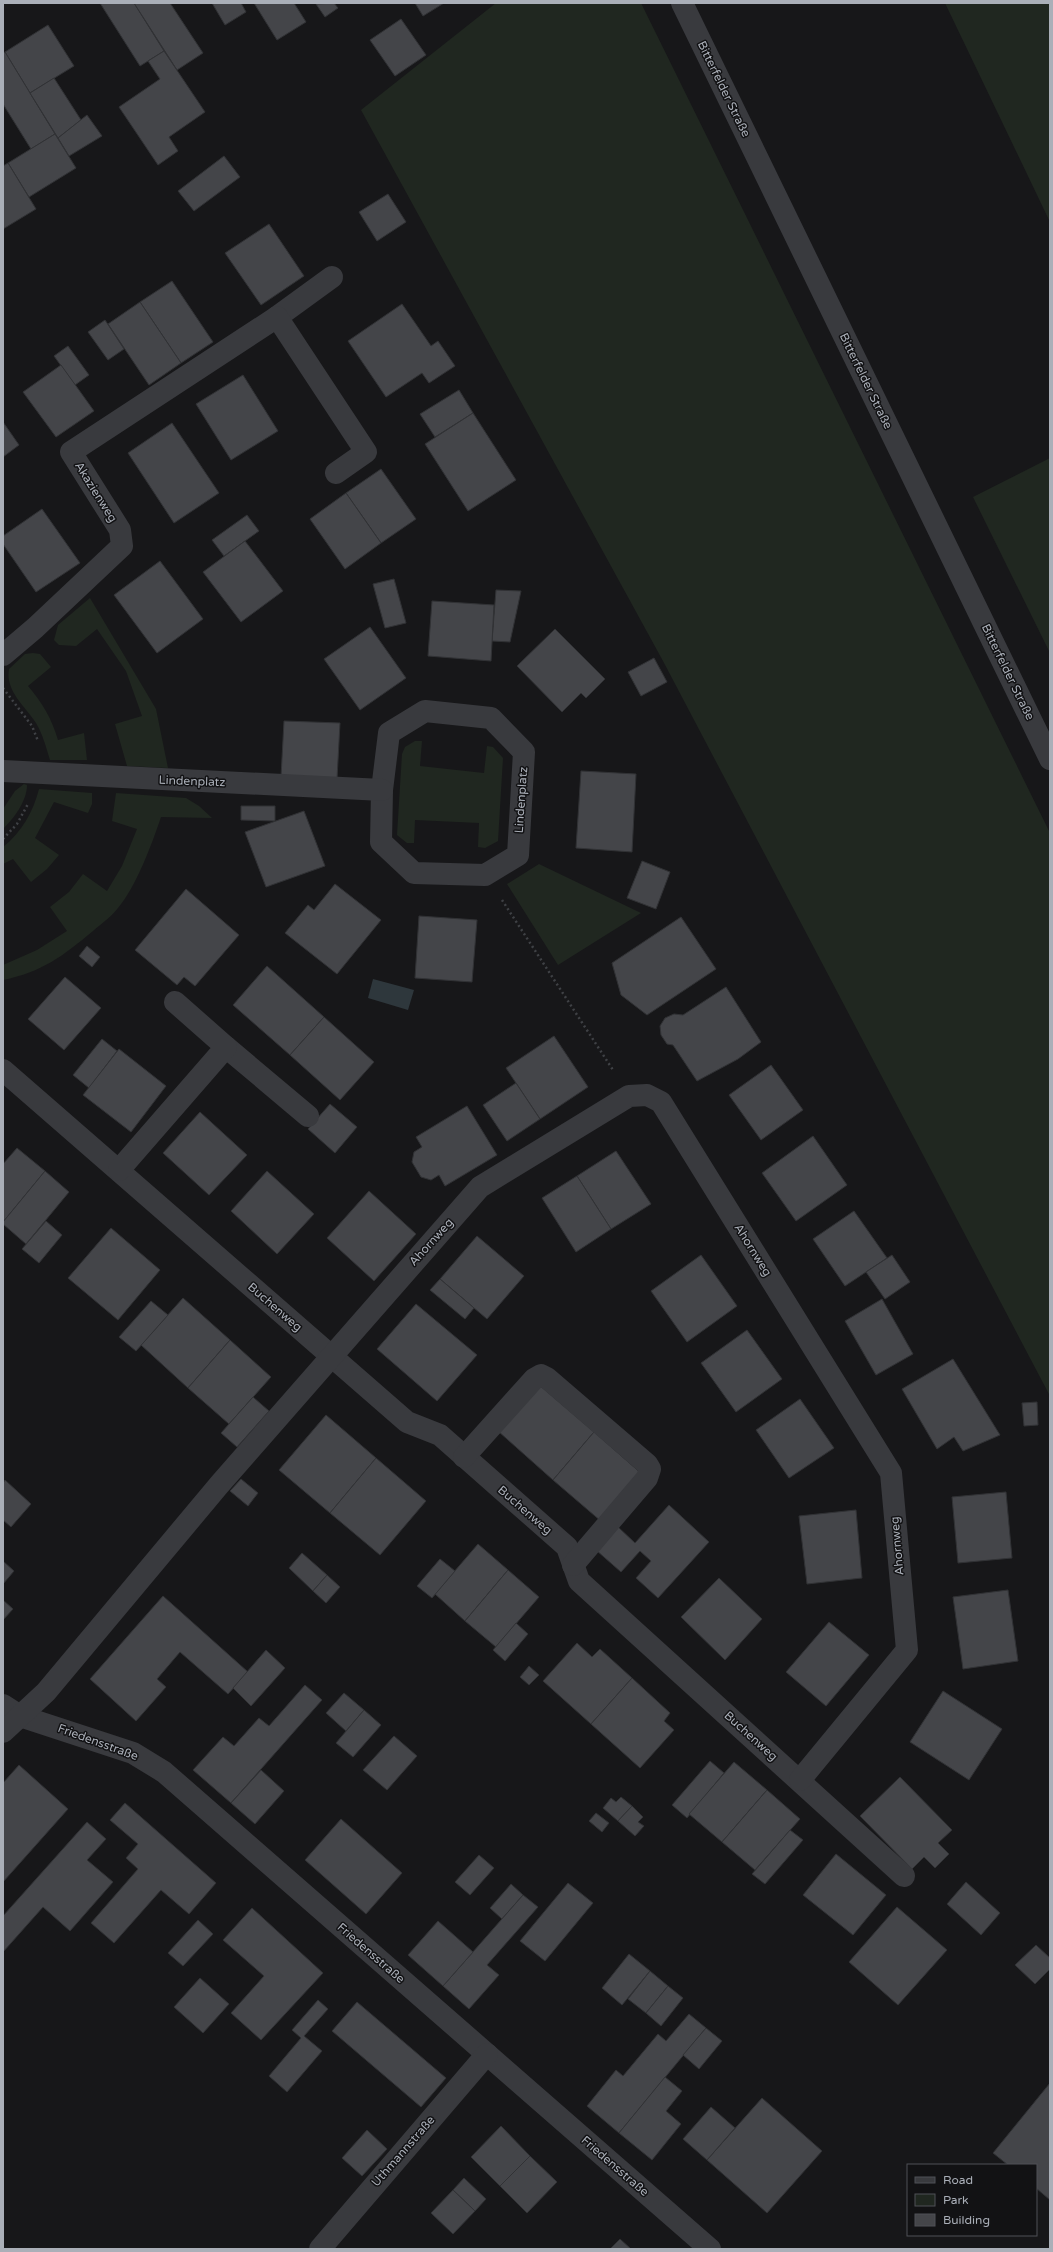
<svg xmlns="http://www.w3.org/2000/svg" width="1053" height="2252" font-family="'Varela Round',sans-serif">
<rect width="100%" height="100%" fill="#171719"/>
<g fill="#202720">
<path d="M496 3H641L1050 833V1396L663 661 361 110Z"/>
<path d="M945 3H1050V222Z"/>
<path d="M1050 458V653L973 497Z"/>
<path d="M90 598 156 709 168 768 127 766 115 724 142 716 126 671 97 629 76 646 59 645 54 640 58 625Z"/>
<path d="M33 653 40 654 51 667 28 686C43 704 51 717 58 740L84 733 87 760H50C46 747 43 735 36 723 25 706 5 691 9 669L25 654Z"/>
<path d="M415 741H422L420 766 484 773 487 746 493 747 503 758 498 841 485 848 478 847 479 823 415 820 414 843H407L397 835 402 754 405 747Z"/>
<path d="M24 784 27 785C27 801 14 818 3 829V809L15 791Z"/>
<path d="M39 789 92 793V804L88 813 54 802 35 838 59 855 47 869 31 882 13 859 3 864V847C22 832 33 812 39 789Z"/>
<path d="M116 793 186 798 199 806 212 818 161 817C152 844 136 887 118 908 111 917 101 924 93 931 63 956 42 972 3 980V965L37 950 67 931 50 907 69 892 83 874 107 891 122 866 137 829 112 821Z"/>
<path d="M539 864 641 913 558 965 507 884Z"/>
</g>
<path fill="#2e373c" d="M373 979 414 990 408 1010 368 998Z"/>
<g fill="#444549" stroke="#313235">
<path d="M100 3H134L164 51 140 66Z"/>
<path d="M134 3H170L203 53 177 70Z"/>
<path d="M212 3H241L246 12 225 25Z"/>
<path d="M254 3H294L306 22 277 40Z"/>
<path d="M334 3 338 8 325 17 316 4Z"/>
<path d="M415 3H444L423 16Z"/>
<path d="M401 19 426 55 395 76 370 40Z"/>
<path d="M48 25 74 66 30 93 5 52Z"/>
<path d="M164 51 205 112 169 137 178 151 158 165 119 107 160 79 148 61Z"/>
<path d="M5 52 55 134 31 149 3 104V53Z"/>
<path d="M54 78 81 120 58 138 30 93Z"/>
<path d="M87 115 102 136 69 156 58 138Z"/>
<path d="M55 134 76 168 29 197 8 163Z"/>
<path d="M224 156 240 177 194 211 178 191Z"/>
<path d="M8 163 36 209 3 229V166Z"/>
<path d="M388 194 406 222 377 241 359 212Z"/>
<path d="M269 224 304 276 261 305 225 253Z"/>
<path d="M172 281 213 342 181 363 140 302Z"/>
<path d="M140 302 181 363 149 385 108 324Z"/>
<path d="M402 304 431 346 438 341 455 366 429 383 422 373 386 397 348 341Z"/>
<path d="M105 320 124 349 108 360 88 332Z"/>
<path d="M68 346 89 375 75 385 54 356Z"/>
<path d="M61 365 94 411 56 437 23 392Z"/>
<path d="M243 375 278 431 231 460 196 404Z"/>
<path d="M459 390 473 413 435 437 420 414Z"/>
<path d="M473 413 516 480 468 511 425 444Z"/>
<path d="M3 422 19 445 3 457Z"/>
<path d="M172 423 219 493 174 523 128 453Z"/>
<path d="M381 469 416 519 381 543 346 493Z"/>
<path d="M346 493 381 543 345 569 310 519Z"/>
<path d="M42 509 80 563 36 592 3 544V536Z"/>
<path d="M247 515 259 531 224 556 212 540Z"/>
<path d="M245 541 283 591 241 622 203 572Z"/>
<path d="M160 561 203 619 157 653 114 595Z"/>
<path d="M394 579 406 623 385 628 373 584Z"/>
<path d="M496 590 521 591 510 642 492 641Z"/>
<path d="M432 601 494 605 491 661 428 656Z"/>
<path d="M370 627 406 678 360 710 324 659Z"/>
<path d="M555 629 605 679 586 698 581 693 562 712 517 666Z"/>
<path d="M654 658 667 682 641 696 628 672Z"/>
<path d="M284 721 340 723 337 779 281 777Z"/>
<path d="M581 771 636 774 632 852 576 848Z"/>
<path d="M241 806H275V821L241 820Z"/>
<path d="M304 811 325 866 266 887 245 832Z"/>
<path d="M642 861 670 872 656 909 627 898Z"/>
<path d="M335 884 381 920 337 974 285 933 308 905 314 910Z"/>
<path d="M186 889 239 935 195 986 184 977 177 985 135 950Z"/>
<path d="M419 916 477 920 472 982 415 978Z"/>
<path d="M681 917 716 969 647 1015 621 995 612 963Z"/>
<path d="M87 946 100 957 92 967 79 956Z"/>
<path d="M267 966 324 1017 290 1055 233 1005Z"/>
<path d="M65 977 101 1008 64 1050 28 1019Z"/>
<path d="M726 987 761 1042 738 1059 697 1081 673 1045 667 1044 661 1035 660 1026 665 1018 674 1014 683 1015Z"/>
<path d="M324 1017 374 1062 340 1100 290 1055Z"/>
<path d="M554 1036 588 1087 540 1119 506 1068Z"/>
<path d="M102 1039 117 1051 89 1088 73 1075Z"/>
<path d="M119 1049 166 1086 131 1132 83 1095Z"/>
<path d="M771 1065 803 1110 761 1140 729 1095Z"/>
<path d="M516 1083 540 1119 507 1141 483 1105Z"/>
<path d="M330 1104 357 1127 335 1153 308 1129Z"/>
<path d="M467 1106 497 1155 445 1186 439 1175 431 1180 421 1177 412 1162 414 1152 422 1147 416 1137Z"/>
<path d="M200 1112 247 1155 209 1195 163 1153Z"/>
<path d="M813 1136 847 1185 796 1221 762 1173Z"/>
<path d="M17 1148 45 1171 3 1222V1164Z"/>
<path d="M616 1151 651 1204 611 1229 577 1176Z"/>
<path d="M45 1171 69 1192 26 1244 3 1224V1222Z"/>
<path d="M267 1171 314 1214 277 1254 231 1211Z"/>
<path d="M577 1176 611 1229 576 1252 542 1198Z"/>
<path d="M369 1191 416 1234 374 1281 327 1238Z"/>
<path d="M854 1211 887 1258 845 1286 813 1239Z"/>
<path d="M46 1221 62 1235 39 1263 22 1249Z"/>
<path d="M111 1228 160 1270 118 1320 68 1278Z"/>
<path d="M477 1236 524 1276 487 1319 440 1279Z"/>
<path d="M701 1255 737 1306 687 1342 651 1291Z"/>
<path d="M892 1255 910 1282 885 1299 866 1272Z"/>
<path d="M440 1279 474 1308 465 1319 430 1290Z"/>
<path d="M183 1298 230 1340 188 1388 141 1345Z"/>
<path d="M882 1299 913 1354 876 1375 845 1321Z"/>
<path d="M151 1301 168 1315 136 1351 119 1337Z"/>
<path d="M416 1304 477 1355 437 1401 377 1349Z"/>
<path d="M747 1330 782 1379 736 1412 701 1363Z"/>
<path d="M230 1340 271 1377 229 1424 188 1388Z"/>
<path d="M953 1359 1000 1435 963 1451 954 1437 937 1449 902 1389Z"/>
<path d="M538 1384 594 1432 553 1480 498 1431Z"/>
<path d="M253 1397 269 1411 237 1447 221 1433Z"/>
<path d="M800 1399 834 1448 789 1478 756 1430Z"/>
<path d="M1037 1402 1038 1425 1024 1426 1022 1403Z"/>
<path d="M326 1415 376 1458 330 1513 279 1470Z"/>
<path d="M594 1432 643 1475 602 1522 553 1480Z"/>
<path d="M376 1458 426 1501 380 1555 330 1513Z"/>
<path d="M241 1479 258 1493 248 1506 230 1491Z"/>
<path d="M5 1480 31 1504 11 1527 3 1520V1483Z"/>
<path d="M1006 1492 1012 1558 958 1563 952 1497Z"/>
<path d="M669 1505 709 1542 658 1598 636 1578 651 1561 640 1551 621 1572 596 1550 617 1526 635 1543Z"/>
<path d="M856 1510 862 1578 807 1584 799 1516Z"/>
<path d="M478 1544 508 1570 465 1621 435 1594Z"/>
<path d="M302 1553 327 1575 313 1591 289 1568Z"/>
<path d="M440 1559 455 1571 432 1598 417 1586Z"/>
<path d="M3 1561 14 1571 3 1584Z"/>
<path d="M508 1570 539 1597 496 1647 465 1621Z"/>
<path d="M327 1575 340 1587 326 1603 313 1591Z"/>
<path d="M719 1578 762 1619 725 1660 681 1617Z"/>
<path d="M1008 1590 1018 1661 963 1669 953 1597Z"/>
<path d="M163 1596 248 1672 228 1694 180 1652 157 1679 166 1687 136 1721 90 1679Z"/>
<path d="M3 1600 13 1609 3 1620Z"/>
<path d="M829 1622 869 1655 826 1706 786 1672Z"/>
<path d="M516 1623 528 1634 505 1661 493 1650Z"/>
<path d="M577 1643 592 1657 600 1649 632 1678 591 1724 543 1681Z"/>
<path d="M266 1650 285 1668 251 1706 233 1688Z"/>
<path d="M529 1666 539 1675 529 1685 520 1677Z"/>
<path d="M632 1678 670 1713 664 1721 674 1730 640 1768 591 1724Z"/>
<path d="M305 1685 322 1700 231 1803 193 1770 223 1737 234 1746 259 1718 269 1726Z"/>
<path d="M943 1691 1002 1729 969 1780 910 1742Z"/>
<path d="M344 1693 364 1710 346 1731 326 1713Z"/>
<path d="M364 1710 381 1725 353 1757 336 1743Z"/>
<path d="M394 1736 417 1756 387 1790 363 1770Z"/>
<path d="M710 1761 724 1773 687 1818 672 1805Z"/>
<path d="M734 1762 767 1790 722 1842 689 1814Z"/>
<path d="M19 1765 68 1809 3 1882V1783Z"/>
<path d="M261 1770 284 1791 255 1824 231 1803Z"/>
<path d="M900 1777 952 1830 938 1843 949 1854 935 1868 924 1857 912 1869 860 1816Z"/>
<path d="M767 1790 800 1819 755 1870 722 1842Z"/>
<path d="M621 1797 632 1806 618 1821 603 1808 611 1798 616 1802Z"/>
<path d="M125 1803 216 1883 189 1914 161 1890 114 1943 91 1923 138 1869 126 1858 138 1844 110 1820Z"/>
<path d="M632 1806 643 1817 638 1822 644 1826 635 1836 618 1821Z"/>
<path d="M596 1813 609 1823 602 1832 589 1821Z"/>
<path d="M341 1819 402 1873 366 1914 305 1860Z"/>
<path d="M87 1822 106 1839 87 1860 113 1882 70 1931 43 1907 3 1952V1916Z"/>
<path d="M790 1830 803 1840 765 1884 752 1874Z"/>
<path d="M836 1854 886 1895 853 1935 803 1895Z"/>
<path d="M479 1855 494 1868 470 1895 455 1882Z"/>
<path d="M966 1882 1000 1913 981 1935 947 1904Z"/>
<path d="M568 1883 593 1903 545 1961 520 1941Z"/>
<path d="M511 1884 523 1895 502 1919 490 1908Z"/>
<path d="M523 1895 538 1907 487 1965 499 1975 469 2009 443 1986Z"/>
<path d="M897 1907 947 1950 898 2005 849 1962Z"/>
<path d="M252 1908 323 1973 261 2040 231 2013 264 1976 223 1940Z"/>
<path d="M198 1920 213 1934 183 1966 168 1953Z"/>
<path d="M438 1921 473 1952 443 1986 408 1955Z"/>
<path d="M1036 1945 1050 1958V1969L1035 1984 1015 1965Z"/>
<path d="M629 1954 650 1971 622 2005 602 1988Z"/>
<path d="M650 1971 668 1986 646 2013 628 1999Z"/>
<path d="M200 1978 229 2004 203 2033 174 2007Z"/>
<path d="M668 1986 683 1998 661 2026 646 2013Z"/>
<path d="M318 2000 328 2009 304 2036 322 2051 287 2092 269 2076 301 2038 292 2030Z"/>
<path d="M357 2002 446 2078 421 2107 332 2031Z"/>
<path d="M689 2014 706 2028 619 2133 587 2106 616 2070 623 2076 658 2034 666 2041Z"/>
<path d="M706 2028 722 2041 699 2069 683 2055Z"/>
<path d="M665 2077 682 2091 666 2111 681 2124 652 2160 619 2133Z"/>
<path d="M1050 2083V2200L1036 2188V2165H1008L993 2153Z"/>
<path d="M762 2098 822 2151 767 2213 707 2160Z"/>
<path d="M711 2107 735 2128 707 2160 683 2139Z"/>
<path d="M501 2126 530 2156 500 2186 471 2157Z"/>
<path d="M367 2130 387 2149 362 2176 342 2158Z"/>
<path d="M530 2156 557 2182 527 2213 500 2186Z"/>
<path d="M464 2178 486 2199 475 2211 453 2190Z"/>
<path d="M453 2190 475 2211 453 2234 431 2213Z"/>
<path d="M620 2239 631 2249H610Z"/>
</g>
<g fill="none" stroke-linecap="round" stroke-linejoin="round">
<g stroke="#3f4145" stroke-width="2.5" stroke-dasharray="2 3" stroke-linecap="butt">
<path d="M3 688 32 726 38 741"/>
<path d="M3 839 17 824 28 804"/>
<path d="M502 900 613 1070"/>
</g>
<g stroke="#393a3e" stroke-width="22">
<path d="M682 3 1050 759"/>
<path d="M277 317 332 277"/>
<path d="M3 655 35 628 122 546 120 530 71 452 277 317 366 452 336 473"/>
<path d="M425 711 491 718 524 752 518 855 485 875 414 873 381 842 382 790 389 733Z"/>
<path d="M3 771 382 790"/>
<path d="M226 1047 308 1116"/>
<path d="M3 1070 407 1422 440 1435 567 1547 579 1581 904 1876"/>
<path d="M119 1170 226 1047 175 1002"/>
<path d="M464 1457 534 1379 541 1375 547 1378 647 1464 650 1469 647 1478 573 1565"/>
<path d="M3 1705 20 1716 133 1753 164 1772 710 2249"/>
<path d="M3 1732 46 1692 219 1485 480 1187 629 1096 647 1095 661 1102 891 1473 907 1650 800 1780"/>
<path d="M320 2249 487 2054"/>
</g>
</g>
<g text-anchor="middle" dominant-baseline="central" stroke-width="3" stroke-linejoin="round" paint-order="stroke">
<g font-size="12" fill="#aaafb8" stroke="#121214">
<text transform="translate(724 89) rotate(64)">Bitterfelder Straße</text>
<text transform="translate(866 381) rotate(64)">Bitterfelder Straße</text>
<text transform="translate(96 492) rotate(58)">Akazienweg</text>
<text transform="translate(1008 672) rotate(64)">Bitterfelder Straße</text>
<text transform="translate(192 781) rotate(2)">Lindenplatz</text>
<text transform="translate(521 800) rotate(-86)">Lindenplatz</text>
<text transform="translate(431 1242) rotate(-48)">Ahornweg</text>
<text transform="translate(753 1250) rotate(58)">Ahornweg</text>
<text transform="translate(275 1307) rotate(41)">Buchenweg</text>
<text transform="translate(525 1510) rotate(41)">Buchenweg</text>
<text transform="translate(897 1546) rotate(-95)">Ahornweg</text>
<text transform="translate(751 1736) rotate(42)">Buchenweg</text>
<text transform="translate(98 1742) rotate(20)">Friedensstraße</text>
<text transform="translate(371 1953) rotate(41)">Friedensstraße</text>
<text transform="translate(403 2151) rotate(-49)">Uthmannstraße</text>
<text transform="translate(615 2166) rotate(41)">Friedensstraße</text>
</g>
</g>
<rect width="1053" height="2252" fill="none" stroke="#aaafb8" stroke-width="8"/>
<rect x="907" y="2164" width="130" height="72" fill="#121214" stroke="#4f5156"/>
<rect x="915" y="2177" width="20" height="6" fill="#393a3e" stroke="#4f5156"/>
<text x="943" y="2184" font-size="12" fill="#aaafb8">Road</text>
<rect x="915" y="2194" width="20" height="12" fill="#202720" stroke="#4f5156"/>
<text x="943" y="2204" font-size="12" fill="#aaafb8">Park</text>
<rect x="915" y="2214" width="20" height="12" fill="#444549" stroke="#4f5156"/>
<text x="943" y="2224" font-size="12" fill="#aaafb8">Building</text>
</svg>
